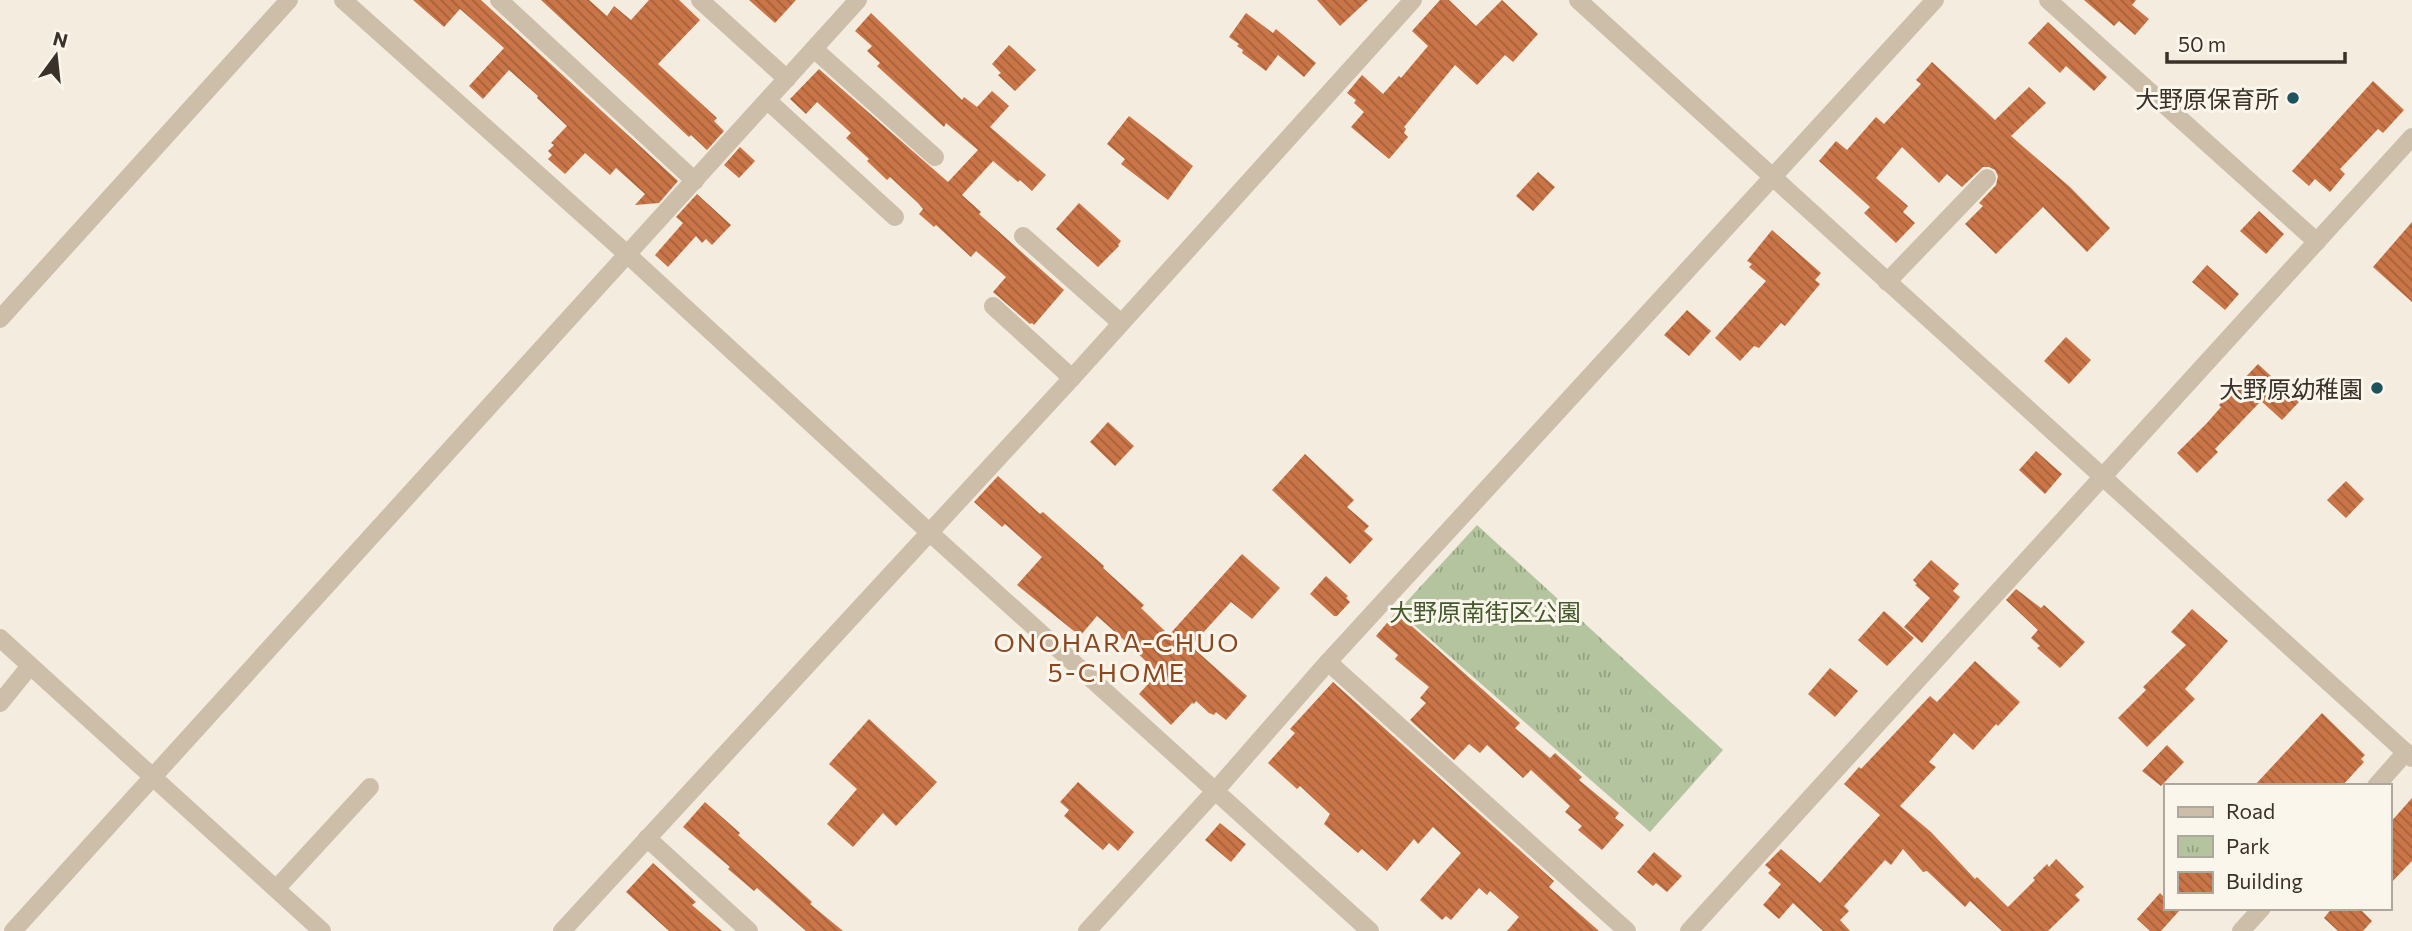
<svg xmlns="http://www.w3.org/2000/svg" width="2412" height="931" font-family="Commissioner,'Noto Sans JP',sans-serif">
<defs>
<pattern id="park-tufts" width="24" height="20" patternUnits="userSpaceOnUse" patternTransform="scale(1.75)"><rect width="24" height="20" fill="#b3c49e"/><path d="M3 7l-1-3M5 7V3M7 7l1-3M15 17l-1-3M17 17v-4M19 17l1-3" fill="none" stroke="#93a081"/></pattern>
<pattern id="building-back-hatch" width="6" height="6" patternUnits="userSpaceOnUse" patternTransform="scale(1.75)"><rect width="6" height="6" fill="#ca7547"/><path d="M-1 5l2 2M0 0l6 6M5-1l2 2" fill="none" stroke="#a5613b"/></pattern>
</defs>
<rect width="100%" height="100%" fill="#f4ecdf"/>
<path fill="url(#park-tufts)" d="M1477 525 1723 750 1650 832 1398 611Z"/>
<g fill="url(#building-back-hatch)">
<path d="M413 0H481L678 181 659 203 635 205 645 194 616 168 610 175 585 153 565 174 548 159 552 155 548 151 554 145 551 143 567 126 537 98 538 96 509 70 483 99 469 86 504 48 460 9 444 27Z"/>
<path d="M541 0H589L607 16 614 6 631 20 649 0H679L700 20 658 64 717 118 714 121 724 131 707 150 691 135 689 137Z"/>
<path d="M749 0H796L775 23Z"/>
<path d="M1317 0H1368L1340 26Z"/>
<path d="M1440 0H1449L1476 26 1502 0 1538 34 1513 62 1505 55 1477 85 1455 65 1404 127 1406 129 1404 133 1408 137 1389 159 1351 127 1364 112 1354 103 1356 100 1347 93 1362 75 1383 94 1399 76 1401 78 1428 46 1412 31Z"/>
<path d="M2084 0H2136L2132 5 2149 19 2135 35 2119 21 2114 26Z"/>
<path d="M871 13 962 100 964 97 977 107 992 91 1009 106 990 127 1046 175 1032 191 1020 180 1018 182 993 161 962 195 981 212 979 214 1064 290 1034 325 1032 323 1030 324 993 292 1006 277 976 251 971 257 936 225 934 227 919 214 923 209 918 203 890 177 887 180 867 161 869 159 846 138 851 133 817 102 806 114 790 99 819 69 948 182 978 150 946 123 944 127 877 66 880 63 867 51 872 46 855 31Z"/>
<path d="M1246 13 1273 33 1276 29 1316 63 1304 77 1278 55 1266 71 1242 53 1243 50 1237 46 1239 44 1229 37Z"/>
<path d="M2048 22 2107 77 2094 91 2066 66 2060 73 2028 43Z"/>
<path d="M1009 45 1036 70 1015 91 998 75 1001 73 992 64Z"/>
<path d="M1932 62 1995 120 2029 87 2046 103 2011 136 2070 187 2110 228 2087 252 2043 207 1996 254 1965 224 1983 206 1979 203 1996 185 1998 176 1995 170 1989 167H1983L1962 187 1947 174 1939 183 1902 147 1876 178 1908 206 1903 212 1915 223 1896 243 1864 213 1870 207 1819 161 1836 141 1847 150 1876 117 1884 124 1921 84 1916 80Z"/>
<path d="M2373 81 2404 110 2383 133 2378 129 2340 169 2345 174 2330 192 2315 179 2309 186 2292 171Z"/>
<path d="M1129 116 1193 166 1168 200 1121 164 1125 159 1107 144Z"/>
<path d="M740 147 755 161 739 178 724 165Z"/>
<path d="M1538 172 1555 187 1533 211 1516 196Z"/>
<path d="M697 194 731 225 712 245 706 239 702 243 696 236 668 267 655 255 683 223 676 217Z"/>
<path d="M1079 203 1121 241 1118 245 1119 246 1098 267 1056 229Z"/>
<path d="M2259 211 2284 234 2266 254 2240 231Z"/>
<path d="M2412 222V302L2373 267Z"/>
<path d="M1772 230 1821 273 1815 280 1820 284 1785 326 1781 323 1759 348 1754 346 1740 361 1715 338 1766 281 1749 267 1752 264 1747 261Z"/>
<path d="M2207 265 2239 294 2225 310 2192 282Z"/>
<path d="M1687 310 1711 331 1689 356 1664 335Z"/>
<path d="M2066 337 2091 360 2069 384 2044 361Z"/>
<path d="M2258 364 2299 402 2282 420 2261 401 2215 449 2218 452 2197 473 2177 453 2207 423 2221 407 2219 405Z"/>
<path d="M1108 422 1134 446 1115 466 1090 442Z"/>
<path d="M2036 451 2062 474 2045 494 2019 470Z"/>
<path d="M1305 454 1354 500 1347 507 1369 526 1364 531 1373 539 1350 564 1272 490Z"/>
<path d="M998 476 1040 514 1043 512 1104 566 1103 568 1144 605 1141 608 1169 635 1242 554 1280 588 1252 619 1231 602 1191 646 1247 696 1226 720 1216 712 1214 715 1209 713 1196 701 1194 704 1192 703 1171 725 1139 694 1158 673 1124 640 1097 616 1080 636 1017 585 1042 557 1005 524 1002 527 974 502Z"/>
<path d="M2346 481 2364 499 2346 518 2327 500Z"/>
<path d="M1931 560 1959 584 1953 591 1960 597 1922 643 1904 627 1930 598 1915 585 1917 584 1913 580Z"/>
<path d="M1326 576 1348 596 1346 598 1350 602 1337 616H1334L1310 594Z"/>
<path d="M2016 589 2041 608 2044 605 2085 642 2060 668 2037 648 2040 646 2031 638 2038 630 2006 600Z"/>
<path d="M2192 609 2228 641 2185 689 2195 699 2147 747 2118 718 2146 690 2143 687 2186 645 2171 632Z"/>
<path d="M1884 611 1914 638 1887 666 1858 640Z"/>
<path d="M1396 612 1520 723 1515 728 1550 758 1555 753 1582 777 1579 780 1619 813 1615 818 1624 825 1602 850 1578 830 1582 826 1565 812 1570 806 1531 770 1523 778 1487 745 1480 753 1469 744 1454 760 1410 720 1426 703 1420 698 1429 687 1395 659 1398 655 1376 636Z"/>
<path d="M1975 661 2020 702 1998 726 1996 724 1973 750 1954 733 1929 762 1936 767 1900 806 1931 832 1975 879 1977 877 2008 907 2035 880 2033 878 2047 864 2049 867 2056 859 2084 887 2075 895 2080 900 2048 931H2002L1970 901 1965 907 1927 871 1923 872 1903 849 1891 865 1885 860 1844 906 1849 911 1840 920 1850 931H1823L1793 903 1779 919 1763 905 1781 884 1768 873 1771 870 1765 865 1781 849 1820 883 1880 815 1844 784 1859 767 1861 769 1930 696 1937 702Z"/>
<path d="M1830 668 1858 691 1835 717 1808 694Z"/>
<path d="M1333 682 1554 881 1549 887 1599 931H1507L1519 917 1490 891 1487 895 1479 888 1451 920 1446 916 1442 920 1420 900 1461 853 1433 827 1418 844 1414 839 1387 871 1362 849 1358 853 1324 824 1330 814 1300 786 1297 789 1268 763 1295 733 1290 729Z"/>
<path d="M2322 713 2365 755 2361 759 2364 762 2342 786H2254Z"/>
<path d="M869 719 937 782 896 826 883 813 853 847 827 824 857 789 829 764Z"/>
<path d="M2167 745 2184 762 2161 786 2142 771Z"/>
<path d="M1078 782 1134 832 1118 851 1109 843 1103 850 1064 816 1069 810 1060 802Z"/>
<path d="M2412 798V861L2389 885V824Z"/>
<path d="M705 802 740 833 738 835 812 902 810 904 843 931H806L757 888 754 891 728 869 730 867 683 827Z"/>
<path d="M1220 823 1246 844 1231 862 1205 840Z"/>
<path d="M1654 852 1682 876 1667 892 1656 883 1653 886 1637 872Z"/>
<path d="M653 863 696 902 692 905 722 931H669L626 892Z"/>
<path d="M2160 893 2165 898V908H2176L2179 911 2161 931H2150L2137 919Z"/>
<path d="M2332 908H2359L2372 921 2363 931H2338L2324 918Z"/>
</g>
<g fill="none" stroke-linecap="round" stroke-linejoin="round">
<g stroke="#cdbeaa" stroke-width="18">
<path d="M343 0 628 255 929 532 1370 931"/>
<path d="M499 0 695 181"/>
<path d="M700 0 787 79"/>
<path d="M2048 0 2317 242"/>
<path d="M814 49 935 157"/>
<path d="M768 101 895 217"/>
<path d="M1023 236 1121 323"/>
<path d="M1887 282 1987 178"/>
<path d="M993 306 1072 378"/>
<path d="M1328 662 1627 931"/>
<path d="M0 703 30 666"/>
<path d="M647 838 749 931"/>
<path d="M276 889 370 787"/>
<path d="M562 931 1072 378 1413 0"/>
<path d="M1087 931 1216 790 1328 662 1935 0"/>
<path d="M1689 931 2412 137"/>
</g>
<g stroke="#cdbeaa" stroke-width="18">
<path d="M1578 0 2412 758"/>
<path d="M0 319 289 0"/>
<path d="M0 638 322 931"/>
<path d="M2376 786 2406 752"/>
<path d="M13 931 858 0"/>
<path d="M2241 931 2262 908"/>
</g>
</g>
<g fill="#1d525e" stroke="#fbf6ec" stroke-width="2.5">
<circle cx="2293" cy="98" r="7"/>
<circle cx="2377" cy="388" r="7"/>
</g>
<g text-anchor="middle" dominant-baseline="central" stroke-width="6" stroke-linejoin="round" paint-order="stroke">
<g font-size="24" fill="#3a312a" stroke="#fbf6ec" text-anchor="end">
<text x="2279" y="98">大野原保育所</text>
<text x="2363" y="388">大野原幼稚園</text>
</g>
<g font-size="24" fill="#44592d" stroke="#fbf6ec">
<text x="1485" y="611">大野原南街区公園</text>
</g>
<g font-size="26" letter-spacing="2" fill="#8c4620" stroke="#fbf6ec">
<text x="1117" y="641">ONOHARA-CHUO<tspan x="1117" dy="30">5-CHOME</tspan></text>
</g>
</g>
<rect x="2164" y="784" width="228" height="126" fill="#fbf6ec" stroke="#aea79e" stroke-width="2"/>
<rect x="2178" y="807" width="35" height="10" fill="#cdbeaa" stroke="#aea79e" stroke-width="2"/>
<text x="2226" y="819" font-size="21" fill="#3a312a">Road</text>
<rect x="2178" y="836" width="35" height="21" fill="url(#park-tufts)" stroke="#aea79e" stroke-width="2"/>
<text x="2226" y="854" font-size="21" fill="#3a312a">Park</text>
<rect x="2178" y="872" width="35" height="21" fill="url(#building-back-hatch)" stroke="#aea79e" stroke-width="2"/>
<text x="2226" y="889" font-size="21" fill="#3a312a">Building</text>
<g transform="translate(56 56) rotate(15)" stroke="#fbf6ec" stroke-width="5" paint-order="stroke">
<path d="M0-5L12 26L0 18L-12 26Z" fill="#3a312a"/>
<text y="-10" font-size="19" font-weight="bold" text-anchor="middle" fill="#3a312a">N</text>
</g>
<path d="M2167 52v10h178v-10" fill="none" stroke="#3a312a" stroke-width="3.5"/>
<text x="2178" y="52" font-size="21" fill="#3a312a" stroke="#fbf6ec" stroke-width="5" paint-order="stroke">50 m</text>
</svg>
